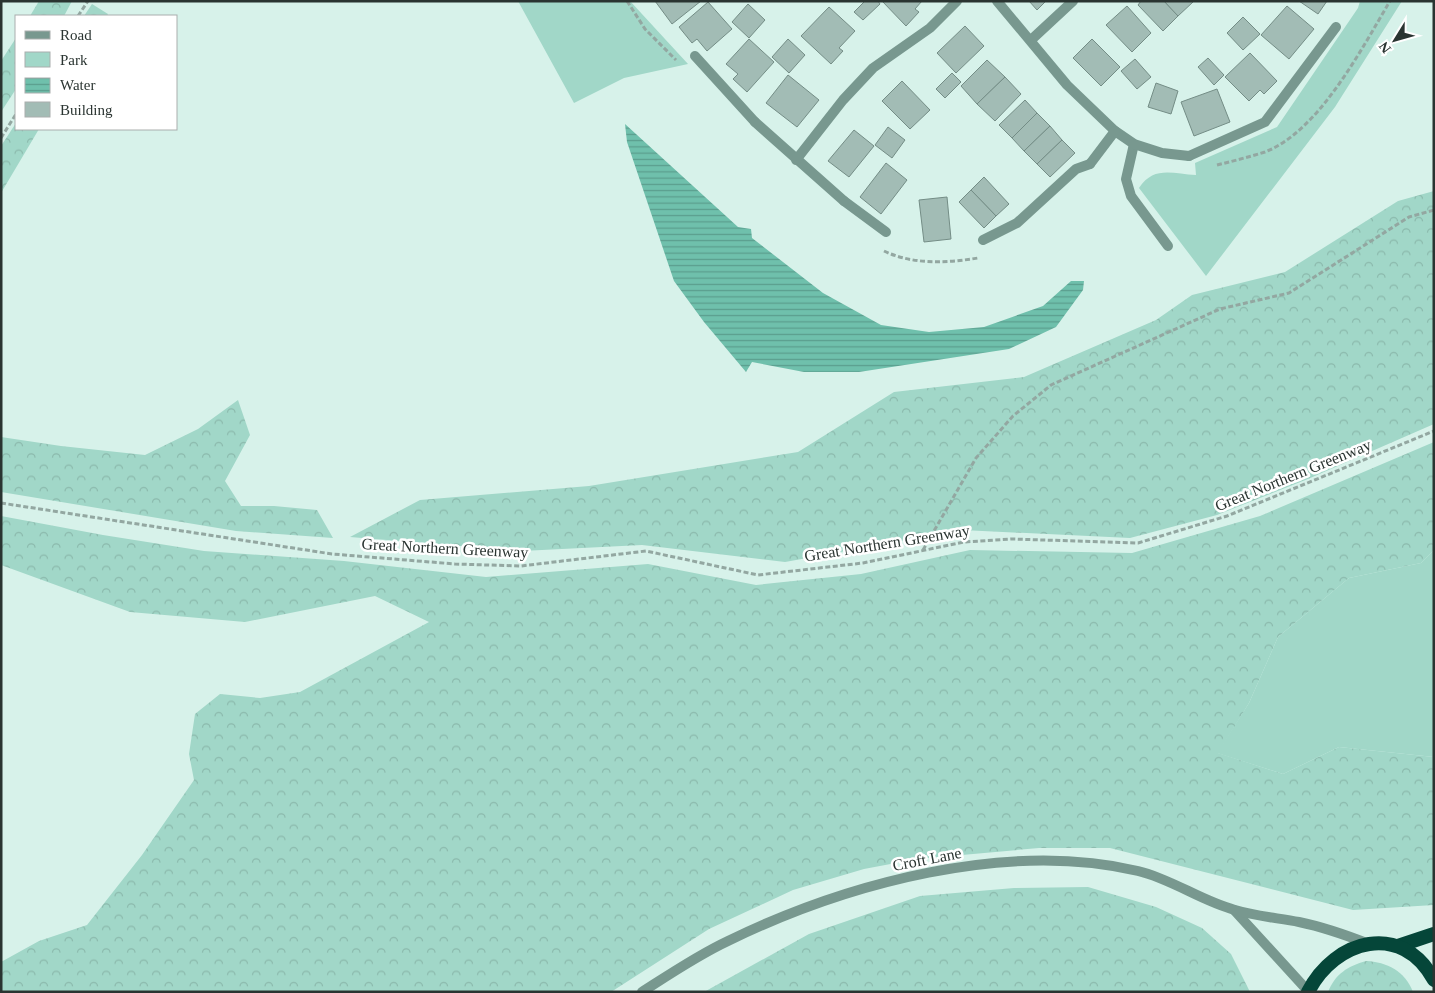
<svg xmlns="http://www.w3.org/2000/svg" width="1435" height="993" font-family="Georgia,serif">
<defs>
<pattern id="forest-crowns" width="20" height="18" patternUnits="userSpaceOnUse" patternTransform="scale(1.25)"><rect width="20" height="18" fill="#a1d7c8"/><path d="M2 6a3 3 0 1 1 6 0M12 15a3 3 0 1 1 6 0" fill="none" stroke="#8bb9ac"/></pattern>
<pattern id="water-rules" width="6" height="5" patternUnits="userSpaceOnUse" patternTransform="scale(1.25)"><rect width="6" height="5" fill="#6fc0ac"/><path d="M0 2.5h6" fill="none" stroke="#5b9d8d"/></pattern>
</defs>
<rect width="100%" height="100%" fill="#d7f2ea"/>
<g fill="#a1d7c8">
<path d="M518 1H630L688 64 624 78 574 103Z"/>
<path d="M1360 1H1402L1335 107 1206 276 1139 188C1154 165 1173 174 1196 175L1195 163 1277 127 1358 8Z"/>
<path d="M1434 550V757L1339 747 1283 774 1217 753 1249 703 1278 637 1349 578 1421 563Z"/>
</g>
<g fill="url(#forest-crowns)">
<path d="M39 1H72L64 16H30Z"/>
<path d="M92 4 108 14 107 16H84Z"/>
<path d="M16 38V89L1 112V61Z"/>
<path d="M16 123V129H39L1 193V146Z"/>
<path d="M1434 191V424L1308 479 1217 515 1130 538 962 530 785 562 642 545 522 551 350 537 420 500 589 486 798 452 894 392 1024 377 1156 320 1192 295 1285 272 1398 201Z"/>
<path d="M238 400 250 435 225 481 241 506H274L317 510 333 538 236 531 1 492V437L61 446 145 455 198 429Z"/>
<path d="M1434 442V550L1421 563 1349 578 1278 637 1249 703 1218 753 1283 774 1339 747 1434 757V905L1353 910 1110 848H1039L917 859 864 869 793 890 709 929 611 992H1V962L39 941 87 925 142 855 194 780 189 754 195 714 220 694 260 698 300 692 429 622 375 596 245 622 130 612 1 565V516L103 535 204 551 344 561 486 577 648 564 756 585 861 574 970 550 1132 553 1260 516Z"/>
<path d="M1088 887 1156 907 1202 928 1231 954 1250 992H704L809 934 920 896 1014 888Z"/>
<path d="M1366 961C1387 962 1405 971 1413 992H1328C1335 974 1348 966 1366 961Z"/>
</g>
<path fill="url(#water-rules)" d="M625 124 738 227 751 229 752 238 823 293 881 325 929 332 984 327 1043 306 1071 281H1084L1083 290 1056 327 1009 349 859 372H804L752 362 746 372 704 322 674 281 627 142Z"/>
<g fill="#a2bcb5" stroke="#748d86">
<path d="M655 1H701L672 24Z"/>
<path d="M865 1H878L880 4 863 20 854 12Z"/>
<path d="M882 1H922L915 9 919 12 906 26Z"/>
<path d="M1029 1H1046L1037 10Z"/>
<path d="M1141 1H1164L1178 16 1163 31 1138 5Z"/>
<path d="M1164 1H1193V2L1178 16Z"/>
<path d="M1299 1H1327L1318 14Z"/>
<path d="M708 2 732 29 707 51 697 39 692 43 679 27Z"/>
<path d="M748 4 765 20 749 38 732 22Z"/>
<path d="M1127 6 1151 33 1132 52 1106 25Z"/>
<path d="M1287 6 1314 29 1289 59 1261 35Z"/>
<path d="M829 7 855 31 839 48 843 51 831 64 801 36Z"/>
<path d="M1243 17 1260 34 1243 50 1227 33Z"/>
<path d="M965 26 984 46 956 73 937 53Z"/>
<path d="M749 39 774 62 747 92 733 79 738 74 726 64Z"/>
<path d="M788 39 805 55 789 73 772 57Z"/>
<path d="M1092 39 1120 67 1101 86 1073 58Z"/>
<path d="M1250 53 1277 81 1264 94 1260 90 1249 101 1225 77Z"/>
<path d="M1208 58 1224 75 1214 85 1198 67Z"/>
<path d="M1135 59 1151 77 1137 89 1121 71Z"/>
<path d="M987 60 1005 77 977 104 961 86Z"/>
<path d="M952 73 961 82 945 98 936 89Z"/>
<path d="M788 75 819 100 797 127 766 103Z"/>
<path d="M1005 77 1021 94 995 121 977 104Z"/>
<path d="M902 81 930 110 910 129 882 101Z"/>
<path d="M1156 83 1178 91 1171 114 1148 107Z"/>
<path d="M1217 89 1230 122 1194 136 1181 102Z"/>
<path d="M1025 100 1037 113 1012 138 999 125Z"/>
<path d="M1037 113 1050 126 1024 151 1012 138Z"/>
<path d="M1050 126 1062 140 1037 164 1024 151Z"/>
<path d="M888 127 905 140 892 158 875 145Z"/>
<path d="M854 130 874 146 849 177 828 161Z"/>
<path d="M1062 140 1075 153 1050 177 1037 164Z"/>
<path d="M886 163 907 180 881 214 860 197Z"/>
<path d="M984 177 1009 204 996 216 971 190Z"/>
<path d="M971 190 996 216 984 228 959 202Z"/>
<path d="M947 197 951 239 924 242 919 200Z"/>
</g>
<g fill="none" stroke-linecap="round" stroke-linejoin="round">
<g stroke="#93a7a1" stroke-width="3" stroke-dasharray="5 2.5" stroke-linecap="butt">
<path d="M627 1 645 29 676 60"/>
<path d="M78 16 88 1"/>
<path d="M1 138 16 114"/>
<path d="M1217 165C1233 161 1249 157 1265 152 1319 131 1361 50 1390 1"/>
<path d="M884 251C913 265 947 263 978 258"/>
<path d="M1 503 332 554 455 564 521 566 646 551 758 575 863 563 964 542 1012 539 1138 543 1227 516 1434 431"/>
<path d="M923 550 976 458 1013 416 1051 385 1220 309 1289 293 1409 217 1434 210"/>
</g>
<g stroke="#78988f" stroke-width="10">
<path d="M695 56 755 122"/>
<path d="M1134 144 1126 179 1131 196 1168 246"/>
<path d="M1189 156 1265 122 1336 27"/>
<path d="M844 201 886 232"/>
<path d="M983 240 1017 223 1076 169 1090 164"/>
</g>
<g stroke="#78988f" stroke-width="10">
<path d="M997 1 1067 85 1115 131 1134 144 1162 153 1189 156"/>
<path d="M1031 40 1073 1"/>
<path d="M755 122 844 201"/>
<path d="M796 160 843 100 873 68 930 28 957 1"/>
<path d="M1090 164 1115 131"/>
</g>
<g stroke="#78988f" stroke-width="10">
<path d="M1234 910 1308 991"/>
<path d="M642 992C670 974 698 955 728 941 847 883 1007 840 1138 871 1172 879 1201 901 1235 910 1255 916 1278 918 1299 922 1323 927 1346 935 1369 944"/>
</g>
<g stroke="#054639" stroke-width="14">
<path d="M1398 946 1434 934"/>
<path d="M1308 992C1335 939 1402 921 1434 980"/>
</g>
</g>
<g text-anchor="middle" dominant-baseline="central" stroke-width="5" stroke-linejoin="round" paint-order="stroke">
<g font-size="16" fill="#2a3431" stroke="#fff">
<text transform="translate(1293 475) rotate(-22)">Great Northern Greenway</text>
<text transform="translate(887 543) rotate(-9)">Great Northern Greenway</text>
<text transform="translate(445 548) rotate(3)">Great Northern Greenway</text>
<text transform="translate(927 859) rotate(-11)">Croft Lane</text>
</g>
</g>
<rect width="1435" height="993" fill="none" stroke="#2a3431" stroke-width="5"/>
<rect x="15" y="15" width="162" height="115" fill="#ffffff" stroke="#aaaead"/>
<rect x="25" y="31" width="25" height="8" fill="#78988f" stroke="#aaaead"/>
<text x="60" y="40" font-size="15" fill="#2a3431">Road</text>
<rect x="25" y="52" width="25" height="15" fill="#a1d7c8" stroke="#aaaead"/>
<text x="60" y="65" font-size="15" fill="#2a3431">Park</text>
<rect x="25" y="78" width="25" height="15" fill="url(#water-rules)" stroke="#aaaead"/>
<text x="60" y="90" font-size="15" fill="#2a3431">Water</text>
<rect x="25" y="102" width="25" height="15" fill="#a2bcb5" stroke="#aaaead"/>
<text x="60" y="115" font-size="15" fill="#2a3431">Building</text>
<g transform="translate(1395 40) rotate(233)" stroke="#ffffff" stroke-width="4" paint-order="stroke">
<path d="M0-4L9 19L0 12L-9 19Z" fill="#2a3431"/>
<text y="-8" font-size="14" font-weight="bold" text-anchor="middle" fill="#2a3431">N</text>
</g>
</svg>
